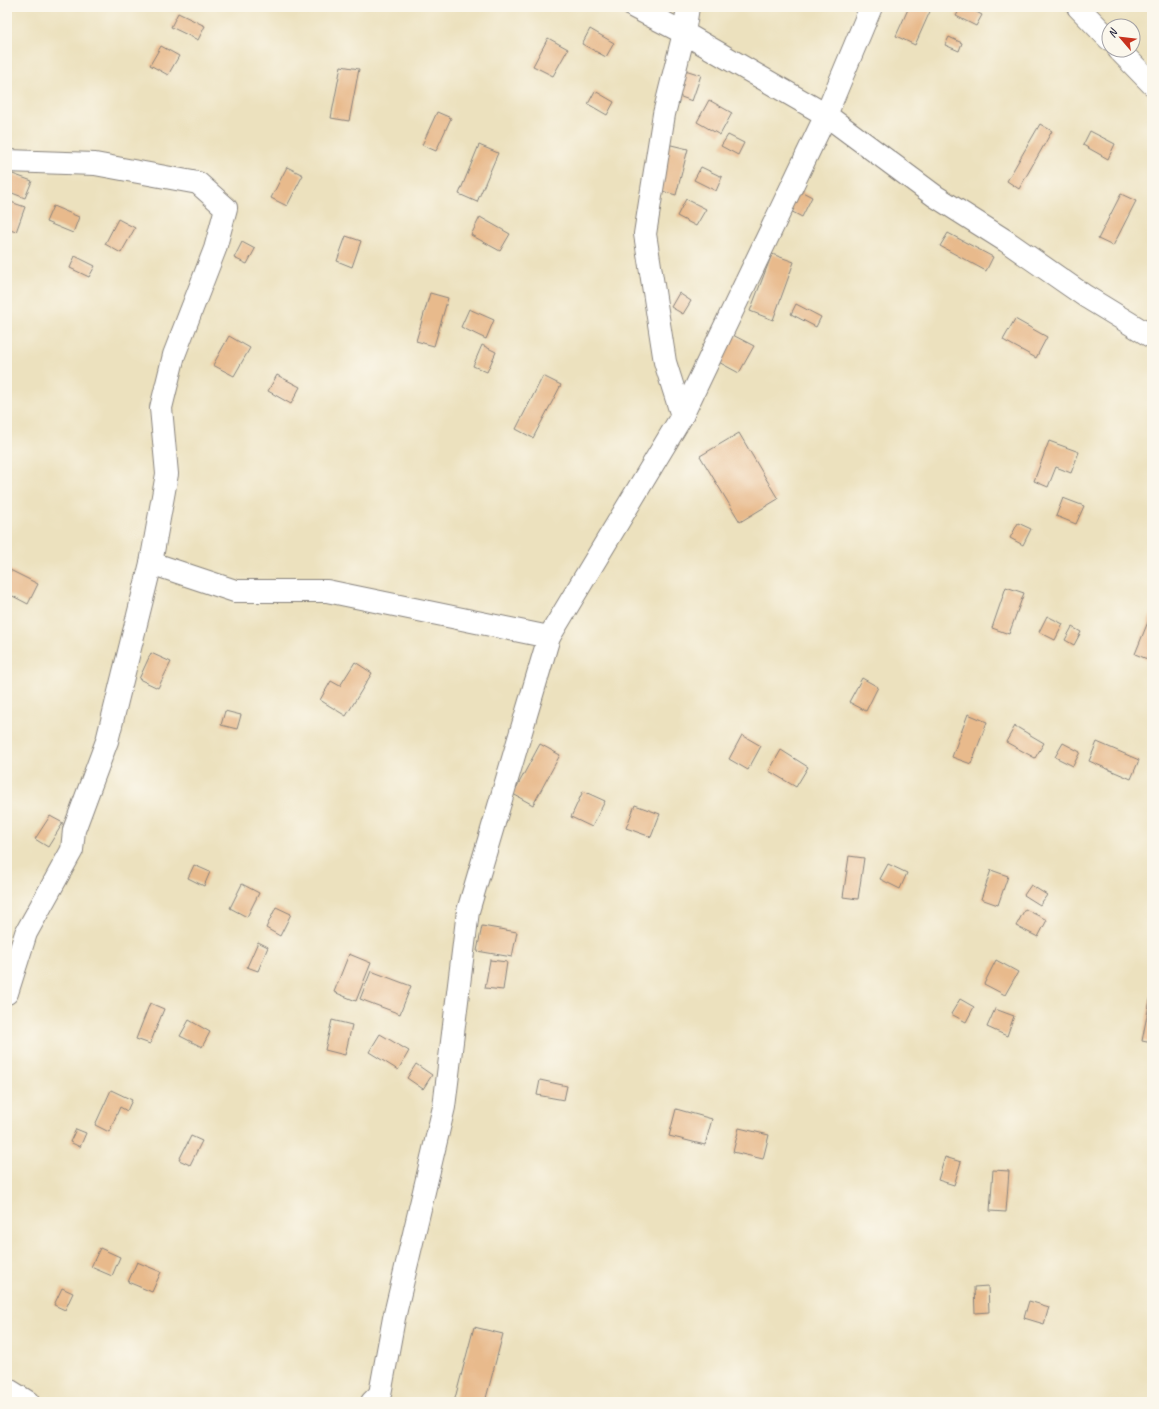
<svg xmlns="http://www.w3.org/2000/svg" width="1159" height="1409" font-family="Caveat,sans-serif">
<rect width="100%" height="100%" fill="#fbf7ec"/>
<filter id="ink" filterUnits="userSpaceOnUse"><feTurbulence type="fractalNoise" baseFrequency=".025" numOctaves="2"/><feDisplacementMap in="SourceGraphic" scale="8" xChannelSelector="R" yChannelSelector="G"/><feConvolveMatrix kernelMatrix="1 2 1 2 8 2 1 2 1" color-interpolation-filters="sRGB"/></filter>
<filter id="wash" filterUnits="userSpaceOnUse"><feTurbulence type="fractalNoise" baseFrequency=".012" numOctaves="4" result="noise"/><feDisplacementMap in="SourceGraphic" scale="16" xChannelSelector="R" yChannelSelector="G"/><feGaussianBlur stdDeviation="0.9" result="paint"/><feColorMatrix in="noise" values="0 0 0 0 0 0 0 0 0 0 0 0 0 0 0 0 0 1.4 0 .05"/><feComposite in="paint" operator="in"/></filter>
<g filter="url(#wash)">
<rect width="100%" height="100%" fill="#ece1be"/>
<g id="blocks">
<g fill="#e8ba8c">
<path d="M909 7H932L915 45 896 36Z"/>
<path d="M961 7H967L982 15 976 26 956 16Z"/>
<path d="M178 13 205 26 198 40 171 27Z"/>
<path d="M590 29 614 43 606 57 582 44Z"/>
<path d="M949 37 962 43 959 51 945 45Z"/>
<path d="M548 38 568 49 553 76 533 66Z"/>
<path d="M161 46 179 56 168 75 150 65Z"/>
<path d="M341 66 359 69 349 121 331 118Z"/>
<path d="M685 70 701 75 692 101 676 95Z"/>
<path d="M595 91 614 102 607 115 588 104Z"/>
<path d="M709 100 732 113 720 135 697 122Z"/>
<path d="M437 112 451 118 436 151 422 145Z"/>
<path d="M1040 124 1052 131 1019 189 1007 181Z"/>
<path d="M1090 131 1115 144 1108 159 1083 145Z"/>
<path d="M728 135 744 143 738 155 721 146Z"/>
<path d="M667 144 688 149 676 195 655 189Z"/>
<path d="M479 145 498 153 477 202 459 194Z"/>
<path d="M287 167 303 175 287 206 271 198Z"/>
<path d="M701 167 722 177 716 191 694 180Z"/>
<path d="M7 172 32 181 25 198 7 191Z"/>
<path d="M795 188 812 197 802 217 785 208Z"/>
<path d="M1121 194 1136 201 1113 246 1098 239Z"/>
<path d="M686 199 706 209 696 226 677 216Z"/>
<path d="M8 201 25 207 16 232 7 229Z"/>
<path d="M53 206 79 217 73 233 46 222Z"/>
<path d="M480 217 510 234 500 251 471 235Z"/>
<path d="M118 219 135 228 121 253 105 244Z"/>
<path d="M948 233 993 257 986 271 940 246Z"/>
<path d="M346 236 361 241 352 267 337 261Z"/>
<path d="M242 242 255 249 247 264 234 258Z"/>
<path d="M772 254 794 262 773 320 750 311Z"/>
<path d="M75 256 95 266 89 277 70 268Z"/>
<path d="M430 293 448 298 434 346 416 341Z"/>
<path d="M679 293 691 301 683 314 671 307Z"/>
<path d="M796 304 821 317 816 327 791 314Z"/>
<path d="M469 309 494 320 486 339 461 327Z"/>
<path d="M1015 319 1047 337 1036 358 1003 340Z"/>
<path d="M727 332 754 346 739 373 713 359Z"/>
<path d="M229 336 250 348 234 376 213 365Z"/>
<path d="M482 345 496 352 487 372 473 366Z"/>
<path d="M277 375 300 387 291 404 268 391Z"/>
<path d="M543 376 561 385 533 438 516 429Z"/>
<path d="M739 433 778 499 740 522 700 456Z"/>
<path d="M1049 441 1079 452 1071 473 1056 467 1048 487 1034 481Z"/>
<path d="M1063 498 1084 506 1076 524 1056 516Z"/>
<path d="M1018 523 1031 529 1023 545 1010 538Z"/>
<path d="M8 569 38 584 28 604 7 593Z"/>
<path d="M1006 587 1024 593 1009 634 992 628Z"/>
<path d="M1152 612V661L1135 654Z"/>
<path d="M1047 616 1063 624 1055 640 1039 632Z"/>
<path d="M1072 627 1081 632 1074 645 1065 640Z"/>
<path d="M151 653 171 662 158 688 139 679Z"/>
<path d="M355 662 372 673 346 716 320 700 331 681 340 686Z"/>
<path d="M862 678 878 687 866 711 849 702Z"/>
<path d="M225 711 241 715 237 729 221 725Z"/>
<path d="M968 714 987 722 971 764 952 757Z"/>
<path d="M1015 726 1044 743 1035 758 1006 742Z"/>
<path d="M742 735 761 746 748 770 729 759Z"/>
<path d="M1097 742 1139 760 1131 779 1089 761Z"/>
<path d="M1063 743 1080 752 1073 766 1055 757Z"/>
<path d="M540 744 560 755 533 805 513 794Z"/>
<path d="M781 750 808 767 796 787 769 771Z"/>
<path d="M583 791 605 801 592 827 571 817Z"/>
<path d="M635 805 660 814 651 837 626 828Z"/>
<path d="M50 816 63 823 48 847 35 839Z"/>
<path d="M849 856 864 858 858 899 843 897Z"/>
<path d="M888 864 907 873 900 889 880 879Z"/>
<path d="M194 865 210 872 204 886 188 878Z"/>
<path d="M991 870 1008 876 998 905 981 899Z"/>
<path d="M242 884 259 893 247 917 230 908Z"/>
<path d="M1031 885 1047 895 1040 905 1024 895Z"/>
<path d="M276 907 291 914 280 936 266 928Z"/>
<path d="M1025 909 1047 920 1038 937 1016 926Z"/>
<path d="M482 926 517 932 512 957 477 951Z"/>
<path d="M258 942 268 947 258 971 247 967Z"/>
<path d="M349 954 371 963 356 1001 334 992Z"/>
<path d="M490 960 507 962 503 990 485 988Z"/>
<path d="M996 960 1018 972 1005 995 984 984Z"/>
<path d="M371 971 411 986 400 1014 360 999Z"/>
<path d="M1151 995H1152V1043L1142 1041Z"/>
<path d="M960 999 974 1007 966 1022 951 1014Z"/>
<path d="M150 1003 164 1009 150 1044 136 1039Z"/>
<path d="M995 1009 1014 1016 1007 1036 987 1027Z"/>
<path d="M189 1020 210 1032 202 1047 180 1036Z"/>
<path d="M332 1020 352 1025 345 1055 325 1050Z"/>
<path d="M380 1034 409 1051 398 1070 369 1052Z"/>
<path d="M416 1064 432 1075 423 1089 407 1078Z"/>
<path d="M540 1080 567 1086 564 1100 537 1095Z"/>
<path d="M111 1090 132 1100 127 1111 120 1107 109 1132 95 1125Z"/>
<path d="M676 1109 712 1119 705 1145 669 1136Z"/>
<path d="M739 1128 769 1135 763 1159 733 1152Z"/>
<path d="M76 1129 86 1133 80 1147 70 1142Z"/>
<path d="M191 1136 202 1141 190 1165 179 1160Z"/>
<path d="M945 1157 961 1162 954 1185 938 1180Z"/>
<path d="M993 1170 1009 1171 1006 1212 990 1211Z"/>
<path d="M100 1248 120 1257 112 1276 91 1267Z"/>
<path d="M137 1262 161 1272 152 1292 128 1282Z"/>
<path d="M988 1286 989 1312 975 1313 974 1287Z"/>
<path d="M62 1288 73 1293 65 1310 54 1305Z"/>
<path d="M1029 1301 1049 1307 1044 1324 1024 1318Z"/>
<path d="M474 1327 503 1334 485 1402H454Z"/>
</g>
</g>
</g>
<g filter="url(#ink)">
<use href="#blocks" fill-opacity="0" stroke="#87827c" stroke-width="1"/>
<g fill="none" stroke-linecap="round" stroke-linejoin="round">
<g stroke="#87827c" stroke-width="24">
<g id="minor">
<path d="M634 7 684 33 826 115 935 196 1006 241 1085 296 1152 337"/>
<path d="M1078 7 1109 39"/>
<path d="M1119 50 1152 84"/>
<path d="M7 161 95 164 198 183 226 208 215 249 174 355 161 408 167 474 151 563 107 741 74 830 72 850 26 933 7 993"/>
<path d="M682 416 665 362 645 234 664 114 684 33 688 7"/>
<path d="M151 563 235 591H327L549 637 468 911 444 1107 394 1318 380 1394 372 1402"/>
<path d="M549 637 682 416 826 115 871 7"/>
<path d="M7 1389 28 1402"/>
</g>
</g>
<use href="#minor" stroke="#fff" stroke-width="22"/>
</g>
</g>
<rect width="1159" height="1409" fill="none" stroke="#fbf7ec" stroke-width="24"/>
<g transform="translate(1121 38) rotate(298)"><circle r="19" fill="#fbf7ec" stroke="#a4a2a5"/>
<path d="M0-3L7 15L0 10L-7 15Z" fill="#c8321e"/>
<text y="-6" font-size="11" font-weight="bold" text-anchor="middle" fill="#22223b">N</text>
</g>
</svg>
